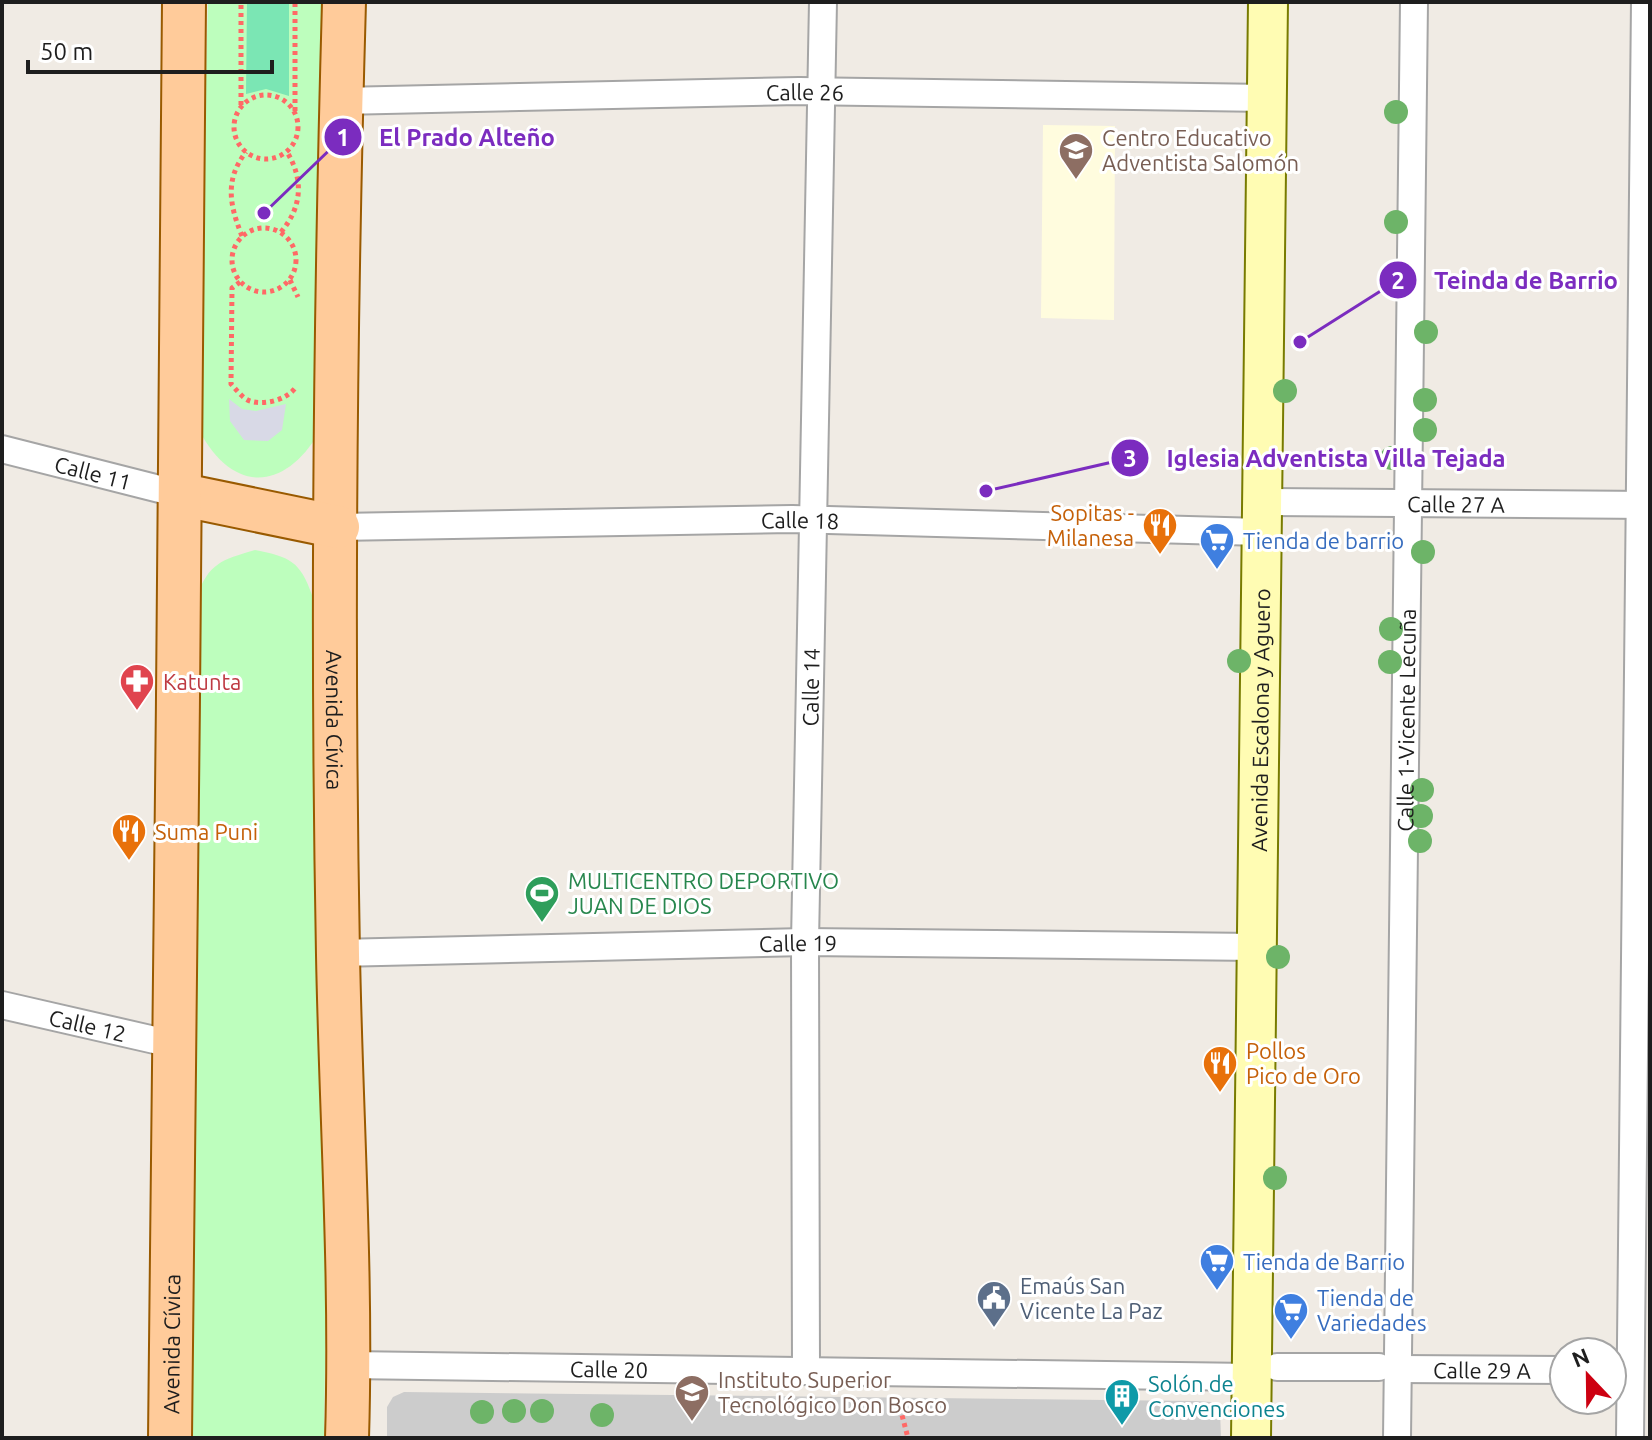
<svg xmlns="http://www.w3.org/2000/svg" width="1652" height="1440" font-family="Ubuntu,sans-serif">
<rect width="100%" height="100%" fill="#f0ebe4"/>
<path fill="#fffcde" d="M1043 125 1115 126 1114 320 1041 318Z"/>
<path fill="#ccc" d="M404 1392 1196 1401 1211 1402 1220 1410 1221 1438H387V1407L393 1397Z"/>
<g fill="#bdfebd">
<path d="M208 2H332L320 431C282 496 228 492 196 424Z"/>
<path d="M255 550C290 557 300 561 312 595L326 1289 324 1438H191L196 598C209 563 221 560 255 550Z"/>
</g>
<path fill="#7be6b4" d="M247 2H289V96L266 89 246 94Z"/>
<path fill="#d8d9e6" d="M229 399 242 409 256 411 286 404 282 430 268 441 244 440 230 421Z"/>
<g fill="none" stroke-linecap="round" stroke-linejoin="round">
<g stroke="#a5a5a5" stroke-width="30">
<g id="street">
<path id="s1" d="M341 101 799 91 1267 98"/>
<path id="s2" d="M2 449 183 495"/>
<path id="s3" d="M1262 502 1650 505"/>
<path id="s4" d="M338 527 792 519 1261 532"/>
<path id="s5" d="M338 953 805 942 1256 947"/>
<path id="s6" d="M2 1005 172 1044"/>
<path id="s7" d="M349 1365 1251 1377"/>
<path d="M1277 1367H1379"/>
<path id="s8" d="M1398 1369 1564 1370"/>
<path id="s9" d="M806 1371 805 942 823 2"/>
<path id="s10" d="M1397 1438 1414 2"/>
<path d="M1630 1438 1645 2"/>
</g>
</g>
<g stroke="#787b00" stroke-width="42">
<g id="secondary">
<path id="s11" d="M1251 1438 1268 2"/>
</g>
</g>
<g stroke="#995a00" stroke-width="46">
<g id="primary">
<path id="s12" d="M344 2C335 319 332 638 338 955 341 1116 352 1277 347 1438"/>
<path d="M183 495 338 527"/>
<path id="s13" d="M170 1438C173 959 183 481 184 2"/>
</g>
</g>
<g stroke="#ff6966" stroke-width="5" stroke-dasharray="4 4" stroke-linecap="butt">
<circle cx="266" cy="127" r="32"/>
<path d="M241 105V2"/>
<path d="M295 111V2"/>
<circle cx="264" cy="260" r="32"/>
<path d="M281 232C302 207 304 180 287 152"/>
<path d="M242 236C230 206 224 180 246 152"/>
<path d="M290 280 298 297"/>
<path d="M240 282 232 288 231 384C236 389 243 399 250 401 265 406 288 399 296 387"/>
<path d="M898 1400 908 1438"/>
</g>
<use href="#street" stroke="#fff" stroke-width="26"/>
<use href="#secondary" stroke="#fffcb3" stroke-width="38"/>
<use href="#primary" stroke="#ffcb9a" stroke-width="42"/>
</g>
<g fill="#6db468">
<circle cx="1396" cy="112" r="12"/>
<circle cx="1396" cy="222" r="12"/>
<circle cx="1395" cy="272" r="12"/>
<circle cx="1426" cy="332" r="12"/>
<circle cx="1285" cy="391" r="12"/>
<circle cx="1425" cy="400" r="12"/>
<circle cx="1425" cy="430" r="12"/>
<circle cx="1392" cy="458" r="12"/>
<circle cx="1423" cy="552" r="12"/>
<circle cx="1391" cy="629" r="12"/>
<circle cx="1239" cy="661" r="12"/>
<circle cx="1390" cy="662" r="12"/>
<circle cx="1422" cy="790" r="12"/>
<circle cx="1421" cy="816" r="12"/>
<circle cx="1420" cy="841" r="12"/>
<circle cx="1278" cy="957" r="12"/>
<circle cx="1275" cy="1178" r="12"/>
<circle cx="514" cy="1411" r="12"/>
<circle cx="542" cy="1411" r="12"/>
<circle cx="482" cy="1412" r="12"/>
<circle cx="602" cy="1415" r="12"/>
</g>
<defs>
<g id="school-pin" transform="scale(1.8)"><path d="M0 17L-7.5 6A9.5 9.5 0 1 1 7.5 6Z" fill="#8d6e63" stroke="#fff"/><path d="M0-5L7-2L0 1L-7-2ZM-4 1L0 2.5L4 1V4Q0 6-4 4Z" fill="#fff"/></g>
<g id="restaurant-pin" transform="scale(1.8)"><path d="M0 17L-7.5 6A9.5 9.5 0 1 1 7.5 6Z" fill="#e8710a" stroke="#fff"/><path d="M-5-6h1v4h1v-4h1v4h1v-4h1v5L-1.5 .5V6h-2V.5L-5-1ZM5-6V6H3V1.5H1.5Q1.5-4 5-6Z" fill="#fff"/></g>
<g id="supermarket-pin" transform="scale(1.8)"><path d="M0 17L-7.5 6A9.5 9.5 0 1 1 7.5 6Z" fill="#3f7fe0" stroke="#fff"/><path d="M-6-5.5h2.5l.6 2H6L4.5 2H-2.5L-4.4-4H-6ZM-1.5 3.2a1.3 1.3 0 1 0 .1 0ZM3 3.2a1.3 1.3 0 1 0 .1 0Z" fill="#fff"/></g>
<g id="pharmacy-pin" transform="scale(1.8)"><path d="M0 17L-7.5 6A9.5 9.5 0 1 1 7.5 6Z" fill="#e0444e" stroke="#fff"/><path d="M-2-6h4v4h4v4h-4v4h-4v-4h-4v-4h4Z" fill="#fff"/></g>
<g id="stadium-pin" transform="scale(1.8)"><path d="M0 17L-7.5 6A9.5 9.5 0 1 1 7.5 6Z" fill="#2e9e5b" stroke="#fff"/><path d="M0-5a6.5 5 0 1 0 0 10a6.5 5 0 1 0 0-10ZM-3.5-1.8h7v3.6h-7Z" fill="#fff"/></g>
<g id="civic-pin" transform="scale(1.8)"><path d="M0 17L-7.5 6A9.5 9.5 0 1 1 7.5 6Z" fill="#5c6f8a" stroke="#fff"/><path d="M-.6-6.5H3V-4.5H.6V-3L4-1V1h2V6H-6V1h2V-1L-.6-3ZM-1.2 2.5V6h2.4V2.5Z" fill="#fff"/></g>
<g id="university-pin" transform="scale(1.8)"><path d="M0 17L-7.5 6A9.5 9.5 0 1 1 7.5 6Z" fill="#8d6e63" stroke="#fff"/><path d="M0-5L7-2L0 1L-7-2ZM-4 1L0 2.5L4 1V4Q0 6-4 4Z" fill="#fff"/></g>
<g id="building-pin" transform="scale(1.8)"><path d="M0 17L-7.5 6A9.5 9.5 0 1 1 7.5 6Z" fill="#0f9aa8" stroke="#fff"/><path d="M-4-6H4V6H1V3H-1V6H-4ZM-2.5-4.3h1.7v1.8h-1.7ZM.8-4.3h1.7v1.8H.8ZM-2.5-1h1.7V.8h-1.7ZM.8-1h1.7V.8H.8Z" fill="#fff"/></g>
</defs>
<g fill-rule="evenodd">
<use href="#school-pin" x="1076" y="150"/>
<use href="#restaurant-pin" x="1160" y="525"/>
<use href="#supermarket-pin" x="1217" y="540"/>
<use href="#pharmacy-pin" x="137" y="681"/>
<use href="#restaurant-pin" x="129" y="831"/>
<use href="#stadium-pin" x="542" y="893"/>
<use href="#restaurant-pin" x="1220" y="1063"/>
<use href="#supermarket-pin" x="1217" y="1261"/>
<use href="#civic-pin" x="994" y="1298"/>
<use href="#supermarket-pin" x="1291" y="1310"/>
<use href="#university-pin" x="692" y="1392"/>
<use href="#building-pin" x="1122" y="1396"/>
</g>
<g text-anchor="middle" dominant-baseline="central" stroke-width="6" stroke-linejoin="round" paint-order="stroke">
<g font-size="22" fill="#1e1e1e" stroke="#fff">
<text stroke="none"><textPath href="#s1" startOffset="464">Calle 26</textPath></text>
<text stroke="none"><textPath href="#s2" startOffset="94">Calle 11</textPath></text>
<text stroke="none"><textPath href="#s3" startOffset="194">Calle 27 A</textPath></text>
<text stroke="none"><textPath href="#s4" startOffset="462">Calle 18</textPath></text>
<text stroke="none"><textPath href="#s9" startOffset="684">Calle 14</textPath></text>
<text stroke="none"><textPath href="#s12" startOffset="718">Avenida Cívica</textPath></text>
<text stroke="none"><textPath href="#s11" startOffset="718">Avenida Escalona y Aguero</textPath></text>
<text stroke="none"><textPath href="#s10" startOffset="718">Calle 1-Vicente Lecuña</textPath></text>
<text stroke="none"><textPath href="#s5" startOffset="460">Calle 19</textPath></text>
<text stroke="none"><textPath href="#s6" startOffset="88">Calle 12</textPath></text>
<text stroke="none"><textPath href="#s13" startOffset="94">Avenida Cívica</textPath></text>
<text stroke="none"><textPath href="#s7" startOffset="260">Calle 20</textPath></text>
<text stroke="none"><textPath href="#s8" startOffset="84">Calle 29 A</textPath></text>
</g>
<g font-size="22" fill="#785e54" stroke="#fff" text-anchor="start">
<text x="1102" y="137">Centro Educativo<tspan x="1102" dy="25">Adventista Salomón</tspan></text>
<text x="718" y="1379">Instituto Superior<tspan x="718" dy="25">Tecnológico Don Bosco</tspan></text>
</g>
<g font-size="22" fill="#c56008" stroke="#fff" text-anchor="start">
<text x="1134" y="512" text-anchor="end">Sopitas -<tspan x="1134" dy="25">Milanesa</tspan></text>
<text x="155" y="831">Suma Puni</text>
<text x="1246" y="1050">Pollos<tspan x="1246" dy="25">Pico de Oro</tspan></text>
</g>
<g font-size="22" fill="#366cbe" stroke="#fff" text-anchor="start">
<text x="1243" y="540">Tienda de barrio</text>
<text x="1243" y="1261">Tienda de Barrio</text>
<text x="1317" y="1297">Tienda de<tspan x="1317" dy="25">Variedades</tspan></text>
</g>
<g font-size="22" fill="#be3a42" stroke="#fff" text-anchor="start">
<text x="163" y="681">Katunta</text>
</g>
<g font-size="22" fill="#27864d" stroke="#fff" text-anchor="start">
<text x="568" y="880">MULTICENTRO DEPORTIVO<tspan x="568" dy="25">JUAN DE DIOS</tspan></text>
</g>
<g font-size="22" fill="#4e5e75" stroke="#fff" text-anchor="start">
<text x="1020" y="1285">Emaús San<tspan x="1020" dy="25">Vicente La Paz</tspan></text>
</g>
<g font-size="22" fill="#0d838f" stroke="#fff" text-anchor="start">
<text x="1148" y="1383">Solón de<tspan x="1148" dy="25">Convenciones</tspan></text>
</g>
</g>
<path fill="none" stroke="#7b2cbf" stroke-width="3" d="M264 213L343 137M1300 342L1398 280M986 491L1130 458"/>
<g fill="#7b2cbf" stroke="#fff" stroke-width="3">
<circle cx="264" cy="213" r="8"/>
<circle cx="1300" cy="342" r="8"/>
<circle cx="986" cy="491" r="8"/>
<circle cx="343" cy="137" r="20"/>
<circle cx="1398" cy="280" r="20"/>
<circle cx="1130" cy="458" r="20"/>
</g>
<g font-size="24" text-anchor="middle" font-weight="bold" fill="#fff">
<text x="343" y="146">1</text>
<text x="1398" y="289">2</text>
<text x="1130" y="467">3</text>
</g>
<g font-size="24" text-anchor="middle" font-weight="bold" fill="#7b2cbf" stroke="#fff" stroke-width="6" stroke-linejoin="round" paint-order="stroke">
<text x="467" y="146">El Prado Alteño</text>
<text x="1526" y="289">Teinda de Barrio</text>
<text x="1336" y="467">Iglesia Adventista Villa Tejada</text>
</g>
<rect width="1652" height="1440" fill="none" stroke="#1e1e1e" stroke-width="8"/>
<g transform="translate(1588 1376) rotate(338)"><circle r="38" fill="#ffffff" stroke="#a5a5a5" stroke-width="2"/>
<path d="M0-6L14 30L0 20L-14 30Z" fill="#cd0011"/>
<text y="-12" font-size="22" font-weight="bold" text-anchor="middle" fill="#1e1e1e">N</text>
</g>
<path d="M28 60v12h244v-12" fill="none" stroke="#1e1e1e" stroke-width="4"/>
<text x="40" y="60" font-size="24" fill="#1e1e1e" stroke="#ffffff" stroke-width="6" paint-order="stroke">50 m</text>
</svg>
